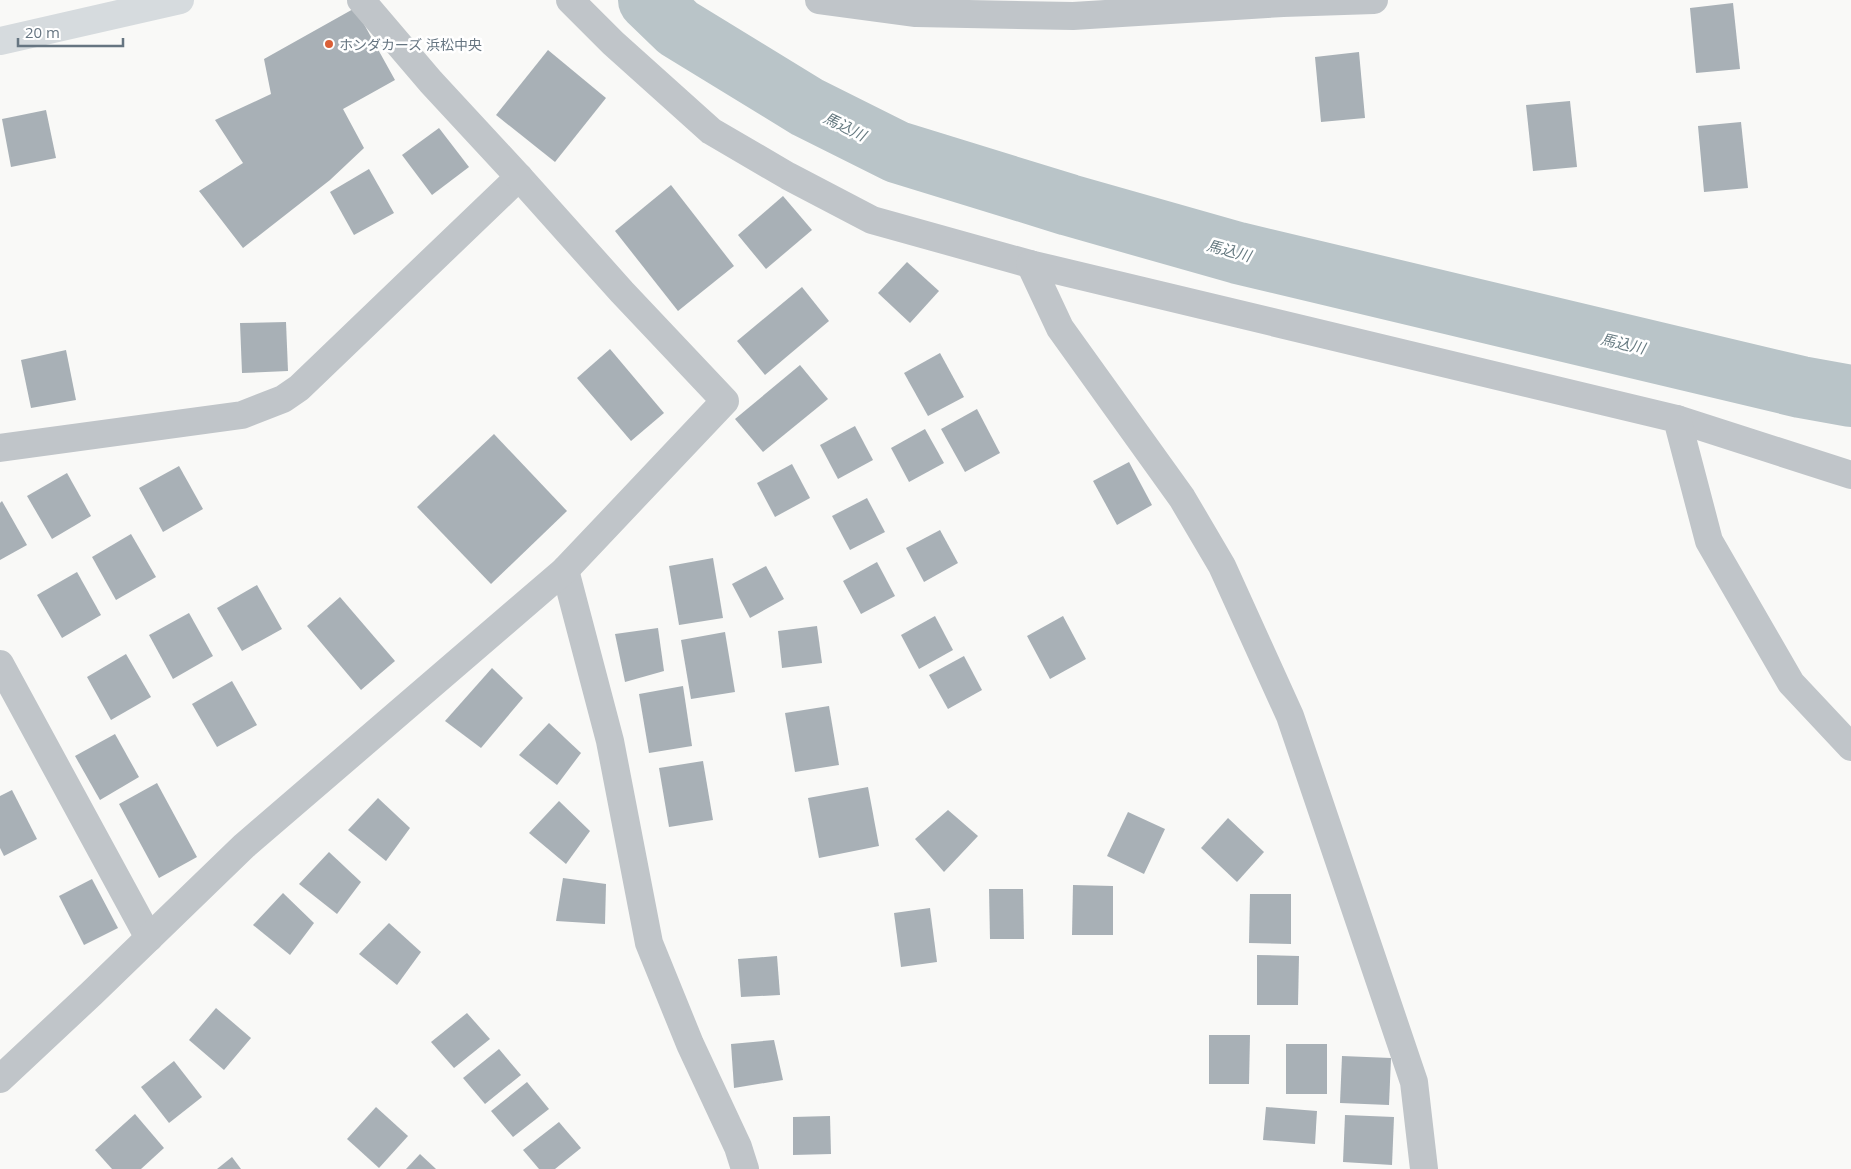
<svg xmlns="http://www.w3.org/2000/svg" width="1851" height="1169" font-family="'Open Sans','Noto Sans JP',sans-serif">
<rect width="100%" height="100%" fill="#f9f9f7"/>
<g fill="none" stroke-linecap="round" stroke-linejoin="round">
<path stroke="#b9c4c8" stroke-width="62" d="M649 0 678 28 807 107 897 152 1069 205 1238 253 1801 387 1851 396"/>
</g>
<g fill="#a8b0b6">
<path d="M1733 3 1740 69 1696 73 1690 8Z"/>
<path d="M355 8 395 80 343 109 364 148 330 180 243 248 199 191 243 163 215 120 271 94 264 59Z"/>
<path d="M548 50 606 98 555 162 496 115Z"/>
<path d="M1359 52 1365 118 1321 122 1315 57Z"/>
<path d="M1570 101 1577 167 1533 171 1526 105Z"/>
<path d="M46 110 56 158 11 167 2 119Z"/>
<path d="M1741 122 1748 188 1704 192 1698 126Z"/>
<path d="M439 128 469 167 432 195 402 155Z"/>
<path d="M369 169 394 213 354 235 330 192Z"/>
<path d="M671 185 734 266 678 311 615 231Z"/>
<path d="M783 196 812 230 766 269 738 235Z"/>
<path d="M907 262 939 291 910 323 878 293Z"/>
<path d="M802 287 829 321 765 375 737 341Z"/>
<path d="M286 322 288 371 242 373 240 323Z"/>
<path d="M610 349 664 413 631 441 577 378Z"/>
<path d="M66 350 76 400 31 408 21 360Z"/>
<path d="M940 353 964 397 928 416 904 373Z"/>
<path d="M800 365 828 399 763 452 735 419Z"/>
<path d="M977 409 1000 453 965 472 941 429Z"/>
<path d="M855 426 873 460 838 479 820 445Z"/>
<path d="M925 429 944 463 909 482 891 448Z"/>
<path d="M494 434 567 511 491 584 417 507Z"/>
<path d="M1129 462 1152 505 1117 525 1093 481Z"/>
<path d="M792 464 810 498 775 517 757 483Z"/>
<path d="M179 466 203 509 163 532 139 488Z"/>
<path d="M67 473 91 516 52 539 27 496Z"/>
<path d="M867 498 885 532 850 550 832 516Z"/>
<path d="M2 501 27 545 0 560V503Z"/>
<path d="M940 530 958 563 924 582 906 548Z"/>
<path d="M131 534 156 577 116 600 92 557Z"/>
<path d="M713 558 723 618 679 625 669 566Z"/>
<path d="M877 562 895 596 861 614 843 581Z"/>
<path d="M766 566 784 599 750 618 732 584Z"/>
<path d="M77 572 101 615 62 638 37 595Z"/>
<path d="M257 585 282 629 242 651 217 608Z"/>
<path d="M340 597 395 661 361 690 307 626Z"/>
<path d="M189 613 213 656 173 679 149 635Z"/>
<path d="M935 616 953 650 919 669 901 635Z"/>
<path d="M1063 616 1086 659 1050 679 1027 636Z"/>
<path d="M817 626 822 663 782 668 778 631Z"/>
<path d="M658 628 664 671 625 682 615 634Z"/>
<path d="M725 632 735 692 691 699 681 640Z"/>
<path d="M126 654 151 697 111 720 87 677Z"/>
<path d="M964 656 982 690 948 709 929 675Z"/>
<path d="M492 668 523 698 481 748 445 721Z"/>
<path d="M232 681 257 725 217 747 192 704Z"/>
<path d="M683 686 692 746 649 753 639 694Z"/>
<path d="M829 706 839 765 795 772 785 713Z"/>
<path d="M549 723 581 753 557 785 519 755Z"/>
<path d="M115 734 139 777 100 800 75 756Z"/>
<path d="M703 761 713 820 669 827 659 768Z"/>
<path d="M157 783 197 857 159 878 119 804Z"/>
<path d="M868 787 879 846 819 858 808 798Z"/>
<path d="M12 790 37 839 4 856 0 848V796Z"/>
<path d="M378 798 410 828 386 861 348 830Z"/>
<path d="M559 801 590 831 566 864 529 833Z"/>
<path d="M948 810 978 836 944 872 915 839Z"/>
<path d="M1128 812 1165 829 1144 874 1107 856Z"/>
<path d="M1228 818 1264 852 1237 882 1201 848Z"/>
<path d="M329 852 361 882 337 914 299 884Z"/>
<path d="M563 878 606 884 605 924 556 921Z"/>
<path d="M92 879 118 928 84 945 59 896Z"/>
<path d="M1073 885 1113 886V935H1072Z"/>
<path d="M989 889H1023L1024 939H990Z"/>
<path d="M283 893 314 923 290 955 253 925Z"/>
<path d="M1250 894H1291V944L1249 943Z"/>
<path d="M930 908 937 962 901 967 894 913Z"/>
<path d="M389 923 421 952 397 985 359 954Z"/>
<path d="M1257 955 1299 956 1298 1005H1257Z"/>
<path d="M777 956 780 995 741 997 738 959Z"/>
<path d="M216 1008 251 1038 224 1070 189 1040Z"/>
<path d="M467 1013 490 1039 454 1068 431 1042Z"/>
<path d="M1209 1035H1250L1249 1084H1209Z"/>
<path d="M774 1040 783 1080 734 1088 731 1044Z"/>
<rect x="1286" y="1044" width="41" height="50"/>
<path d="M499 1049 521 1075 485 1104 463 1078Z"/>
<path d="M1342 1056 1391 1058 1389 1105 1340 1103Z"/>
<path d="M174 1061 202 1097 169 1123 141 1087Z"/>
<path d="M527 1082 549 1109 513 1137 491 1111Z"/>
<path d="M376 1107 408 1136 379 1168 347 1139Z"/>
<path d="M1266 1107 1317 1111 1315 1144 1263 1140Z"/>
<path d="M135 1114 164 1148 141 1169H112L95 1150Z"/>
<path d="M1345 1115 1394 1117 1392 1165 1343 1162Z"/>
<path d="M830 1116 831 1154 793 1155V1117Z"/>
<path d="M559 1122 581 1148 555 1169H539L523 1150Z"/>
<path d="M420 1154 436 1169H406Z"/>
<path d="M232 1157 241 1169H217Z"/>
</g>
<g fill="none" stroke-linecap="round" stroke-linejoin="round">
<g stroke="#c0c5c9" stroke-width="28">
<path d="M570 0 613 43 711 131 788 176 872 220 1030 264"/>
<path d="M819 0 916 13 1073 16 1283 3 1374 0"/>
<path d="M1677 419 1851 475"/>
<path d="M0 448 242 415 283 399 299 388 519 177"/>
<path d="M565 570 610 741 649 943 690 1044 738 1147 745 1169"/>
<path d="M0 664 149 938"/>
<path d="M0 1079 92 993 244 846 565 570 725 401 622 292 519 177 431 82 361 0"/>
<path d="M1424 1169 1414 1082 1290 716 1222 566 1182 498 1060 328 1030 264 1677 419 1709 541 1791 683 1851 747"/>
</g>
<path stroke="#d6dbde" stroke-width="28" d="M0 41 180 0"/>
</g>
<circle fill="#da5f37" stroke="#fff" stroke-width="2" cx="329" cy="44" r="5"/>
<g text-anchor="middle" dominant-baseline="central" stroke-width="5" stroke-linejoin="round" paint-order="stroke">
<g font-size="14" fill="#667581" stroke="#fff" text-anchor="start">
<text x="339" y="44">ホンダカーズ 浜松中央</text>
</g>
<g font-size="15" font-style="italic" fill="#667a81" stroke="#fff">
<text transform="translate(845 126) rotate(26)">馬込川</text>
<text transform="translate(1229 250) rotate(15)">馬込川</text>
<text transform="translate(1623 343) rotate(13)">馬込川</text>
</g>
</g>
<path d="M18 38v8h105v-8" fill="none" stroke="#667581" stroke-width="2.5"/>
<text x="25" y="38" font-size="15" fill="#667581" stroke="#ffffff" stroke-width="4" paint-order="stroke">20 m</text>
</svg>
